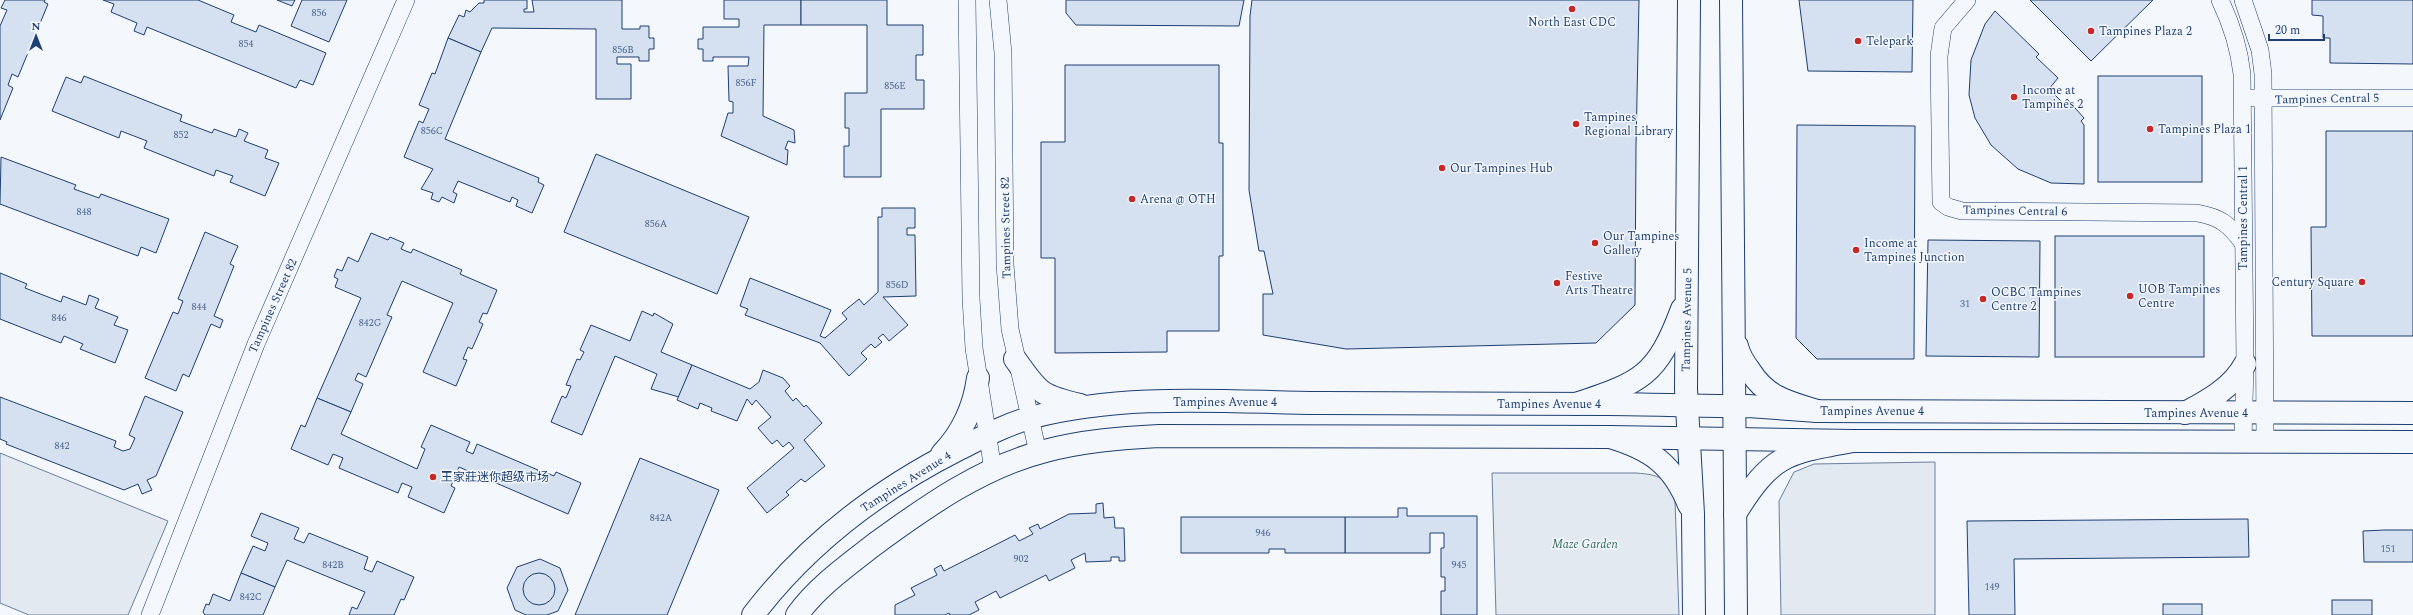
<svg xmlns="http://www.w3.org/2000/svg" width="2413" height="615" font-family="Spectral,'Noto Sans SC',serif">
<rect width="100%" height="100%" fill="#f4f7fb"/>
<g fill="#e3e9f0" stroke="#687fa3">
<path d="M0 453 168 521 128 615H29L0 603Z"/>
<path d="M1935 462V615H1781L1779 501 1794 472 1814 464Z"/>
<path d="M1492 473H1636C1661 475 1664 477 1675 500L1679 615H1496Z"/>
</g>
<g fill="#d5e0f0" stroke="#1d3f73">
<path d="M5 0H45L44 2 48 4 18 77 12 74 8 85 13 88 0 120V26L7 10 1 8Z"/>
<path d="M103 0H198L234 15 231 22 256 32 259 25 326 53 313 85 300 80 296 88 147 27 144 35 134 31 137 23 111 12 114 4Z"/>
<path d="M277 0H295L292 6Z"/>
<path d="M302 0H347L329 42 291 26Z"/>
<path d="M484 0H527V9H524V12H534L532 0H622V29H640V26H649V38H654V49H649V61H639V57H617V64H631V99H596V29L492 28 481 52 448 38 459 15 464 17 466 10 470 12 479 3H484Z"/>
<path d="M724 0H801V25H764L763 116 794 130 795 143 788 141 785 149 788 150 787 165 721 136 728 113H733V102L729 101 728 66H748L749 57H713V61H703V49H698V39H703V27H739V19H724Z"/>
<path d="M801 0H887V25H923V55H916V80H924V109H881V177H844V146H849V128H845V93H867V25H801Z"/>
<path d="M1066 0H1244L1239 26 1076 25 1066 13Z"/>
<path d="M1252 0H1639L1636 146 1635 305 1596 343 1346 349 1263 335V294H1273L1264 251H1259L1249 190 1250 16Z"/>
<path d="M1799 0H1913L1912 72 1808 71Z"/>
<path d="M2030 0H2153L2091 61Z"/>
<path d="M2312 0H2413V64L2330 63V38H2323V16L2312 15Z"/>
<path d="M1995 11 2039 54 2036 57 2058 78 2049 89 2064 104 2067 99 2084 118 2081 121 2084 125V184L2051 183 2018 169 1991 145 1975 118 1969 95 1971 60 1985 24Z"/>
<path d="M448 38 481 52 445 139 539 178 538 182 544 185 532 213 516 206 518 200 512 197 510 202 458 181 453 192 457 194 454 203 442 197 439 202 431 199 433 193 421 189 433 169 404 157 419 121 423 123 429 109 419 105 432 73 435 74Z"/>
<path d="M1065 65H1219V143H1223V256H1219V331H1167V352L1055 353V258H1041V142H1065Z"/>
<path d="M84 76 182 115 180 121 212 133 214 129 236 137 239 129 248 133 244 141 268 150 265 158 279 163 265 196 230 182 233 176 216 170 214 176 144 148 147 141 121 131 119 138 52 111 66 77 81 83Z"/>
<rect x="2098" y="76" width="104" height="106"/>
<path d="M1797 125 1915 126 1914 359H1817L1796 338Z"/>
<path d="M2326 131H2413V336H2312L2311 227H2326Z"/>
<path d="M596 154 749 217 717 294 564 232Z"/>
<path d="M1 157 76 185 74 189 99 198 101 194 169 219 156 253 141 247 138 256 0 204Z"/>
<path d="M882 208H915V228H907V235H915L916 296 883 297 908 325 889 341 883 334 878 338 882 342 875 348 871 344 861 353 867 359 849 376 820 343 745 315 748 309 740 306 750 278 831 310 820 336 825 338 847 319 842 313 859 299 864 305 878 292V217H882Z"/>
<path d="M205 232 238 246 230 264 234 266 214 316 223 320 220 328 211 324 189 377 183 374 176 391 145 378 173 312 178 314 183 301 178 299Z"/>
<path d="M371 233 388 240 390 237 404 243 401 249 411 253 413 249 462 270 460 274 497 290 487 314 483 313 479 322 483 324 472 349 468 347 463 359 467 360 456 386 423 372 453 303 402 281 387 315 392 317 366 377 358 373 355 380 363 384 351 412 317 398 361 298 335 287 338 279 334 277 337 269 342 271 348 257 358 262Z"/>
<rect x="2055" y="236" width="149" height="121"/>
<path d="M1928 240 2040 241 2039 357 1926 356Z"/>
<path d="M0 273 27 284 25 288 61 302 63 296 86 305 89 295 99 299 95 308 118 317 114 325 128 330 115 363 80 349 83 344 64 336 61 343 0 319Z"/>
<path d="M642 311 653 316 654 313 673 324 661 352 692 365 679 397 651 389 657 374 615 356 582 435 551 422 562 396 566 398 571 386 566 385 577 359 580 360 584 352 580 350 591 325 630 341Z"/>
<path d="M692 365 750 389 759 382 763 370 783 378 790 386 785 391 793 401 796 398 804 407 806 405 822 423 804 440 825 466 805 482 801 479 786 492 789 495 767 513 747 488 794 448 789 442 783 447 777 440 772 444 758 428 771 417 756 400 752 405 747 399 737 421 711 411 712 408 700 403 698 409 677 400Z"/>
<path d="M145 396 183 412 156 476 147 480 152 490 142 494 138 484 124 490 6 444 7 442 0 439V397L116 441 114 447 123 451 130 449 135 438 129 435Z"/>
<path d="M317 398 351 412 341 434 417 469 425 449 421 447 431 425 470 442 466 451 473 454 477 444 538 470 534 480 538 481 542 471 554 476 556 472 581 483 568 514 459 467 451 486 455 488 444 513 408 497 412 487 402 483 398 493 339 468 343 458 333 454 328 465 291 449 301 425 305 427Z"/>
<path d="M640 458 719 490 667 615H575Z"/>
<path d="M1103 503 1104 518 1114 517 1115 528H1124L1125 561H1119V557H1111V561L1086 562 1085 553 1071 560 1075 568 1049 581 1046 575 1000 598 996 591 975 602 979 610 969 615H950L949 613 945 615H895V605L915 595 911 588 937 575 934 569 941 565 944 571 1015 535 1019 541 1033 534 1029 528 1038 524 1040 529 1069 514 1096 513V504Z"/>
<path d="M1398 508H1407V516H1477V615H1441V591H1445V577H1441V548H1444V533H1430V553H1345V517H1398Z"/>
<path d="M261 513 299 528 294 539 304 543 309 533 368 557 364 569 372 572 377 561 414 577 404 600 401 599 394 615H349L352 607 357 609 365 592 287 560 275 587 241 573 253 546 265 551 268 543 251 536Z"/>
<path d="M1181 517H1345V553H1285V549H1269V553H1181Z"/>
<path d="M2248 519 2249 557 2014 559 2015 615H1969L1967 521Z"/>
<path d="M2385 530H2413V562H2364L2363 531Z"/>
<path d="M540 559 560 568 568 590 558 611 547 615H526L515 610 507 588 517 567Z"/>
<path d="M241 573 275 587 263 615H205L203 612 206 604 209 605 213 594 230 601Z"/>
<circle cx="539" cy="589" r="16"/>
<rect x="2332" y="600" width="40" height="15"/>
<rect x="2163" y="604" width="39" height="11"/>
</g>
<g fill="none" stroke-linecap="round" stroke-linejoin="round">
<g stroke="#1d3f73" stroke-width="18">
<g id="minor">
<path d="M967 0 971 298 974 348 993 470"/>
<path d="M998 0 1003 53 1005 264 1010 329 1038 453"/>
<path d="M1967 0 1943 28 1939 56 1941 202 1948 207 1962 211 2197 213C2220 217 2229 224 2243 243"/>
<path d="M2220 0C2232 25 2239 47 2242 74L2245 364 2243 440"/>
<path d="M2243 0 2260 50 2263 74 2265 440"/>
<path d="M2253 98H2413"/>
<path d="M150 615 256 344 406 0"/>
</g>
</g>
<g stroke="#1d3f73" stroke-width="24">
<g id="secondary">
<path d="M1015 359C1039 392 1038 395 1080 405"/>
<path d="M2185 413C2208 401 2233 387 2245 364"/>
<path d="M942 454C963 432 974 408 978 378"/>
<path d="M753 615C807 544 880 489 959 449 983 437 1007 424 1033 417 1126 393 1225 402 1320 403 1417 404 1513 404 1609 404 1656 404 1702 407 1748 406L1817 411 2413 413"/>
<path d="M797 615C817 587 848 565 875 544 927 506 982 467 1045 451 1082 441 1121 438 1159 436L1610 437 1853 441 2413 442"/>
</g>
</g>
<g stroke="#1d3f73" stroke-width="24">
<g id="primary">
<path d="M1689 0 1686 389 1693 514 1694 615"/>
<path d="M1731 0 1736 615"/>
<path d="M1737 346C1739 356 1744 363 1750 371 1767 398 1788 402 1817 411"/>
<path d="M1576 404C1642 382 1657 376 1682 309"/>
<path d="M1610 437C1650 449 1673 464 1689 505"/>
<path d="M1735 514C1772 454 1786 453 1853 441"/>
</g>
</g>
<use href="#minor" stroke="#f4f7fb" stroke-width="17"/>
<use href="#secondary" stroke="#f4f7fb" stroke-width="22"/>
<use href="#primary" stroke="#f4f7fb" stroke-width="22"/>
</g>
<g fill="#c62828" stroke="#f4f7fb" stroke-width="1.5">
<circle cx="1572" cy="9" r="4"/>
<circle cx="2091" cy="31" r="4"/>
<circle cx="1858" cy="41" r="4"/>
<circle cx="2014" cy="97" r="4"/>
<circle cx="1576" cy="124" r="4"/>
<circle cx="2150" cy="129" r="4"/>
<circle cx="1442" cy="168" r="4"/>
<circle cx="1132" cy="199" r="4"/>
<circle cx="1595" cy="243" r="4"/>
<circle cx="1856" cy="250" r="4"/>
<circle cx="2362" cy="282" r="4"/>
<circle cx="1557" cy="283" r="4"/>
<circle cx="2130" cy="296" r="4"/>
<circle cx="1983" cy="299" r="4"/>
<circle cx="433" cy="477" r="4"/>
</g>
<g text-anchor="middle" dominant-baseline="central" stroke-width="3" stroke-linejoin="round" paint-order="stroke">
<g font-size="10" fill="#4b6792">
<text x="319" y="13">856</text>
<text x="246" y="44">854</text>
<text x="623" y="50">856B</text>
<text x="746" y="83">856F</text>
<text x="895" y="86">856E</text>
<text x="432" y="131">856C</text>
<text x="181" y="135">852</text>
<text x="84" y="212">848</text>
<text x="656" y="224">856A</text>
<text x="897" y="285">856D</text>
<text x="1965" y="304">31</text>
<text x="199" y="307">844</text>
<text x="59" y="318">846</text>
<text x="370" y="323">842G</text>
<text x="62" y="446">842</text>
<text x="661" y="518">842A</text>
<text x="1263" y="533">946</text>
<text x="2388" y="549">151</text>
<text x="1021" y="559">902</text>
<text x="333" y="565">842B</text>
<text x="1459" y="565">945</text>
<text x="1992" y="587">149</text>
<text x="251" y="597">842C</text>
</g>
<g font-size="12" fill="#1d3f73" stroke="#f4f7fb" text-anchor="start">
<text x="1572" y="22" text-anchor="middle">North East CDC</text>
<text x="2099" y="31">Tampines Plaza 2</text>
<text x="1866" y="41">Telepark</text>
<text x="2022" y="90">Income at<tspan x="2022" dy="14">Tampines 2</tspan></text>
<text x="1584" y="117">Tampines<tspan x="1584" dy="14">Regional Library</tspan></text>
<text x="2158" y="129">Tampines Plaza 1</text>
<text x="1450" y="168">Our Tampines Hub</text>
<text x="1140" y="199">Arena @ OTH</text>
<text x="1603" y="236">Our Tampines<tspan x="1603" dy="14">Gallery</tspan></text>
<text x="1864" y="243">Income at<tspan x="1864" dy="14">Tampines Junction</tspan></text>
<text x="1565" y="276">Festive<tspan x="1565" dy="14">Arts Theatre</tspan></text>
<text x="2354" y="282" text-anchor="end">Century Square</text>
<text x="2138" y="289">UOB Tampines<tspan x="2138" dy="14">Centre</tspan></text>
<text x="1991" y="292">OCBC Tampines<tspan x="1991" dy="14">Centre 2</tspan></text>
<text x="441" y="477">王家莊迷你超级市场</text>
</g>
<g font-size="12" fill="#1d3f73" stroke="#f4f7fb">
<text transform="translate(2327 99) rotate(-1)">Tampines Central 5</text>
<text transform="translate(2015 211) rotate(1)">Tampines Central 6</text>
<text transform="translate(2243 218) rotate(-90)">Tampines Central 1</text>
<text transform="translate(1006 228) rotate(-91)">Tampines Street 82</text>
<text transform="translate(273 306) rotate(-66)">Tampines Street 82</text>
<text transform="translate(1687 320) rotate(-89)">Tampines Avenue 5</text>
<text x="1225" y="402">Tampines Avenue 4</text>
<text x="1549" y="404">Tampines Avenue 4</text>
<text x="1872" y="411">Tampines Avenue 4</text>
<text x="2196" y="413">Tampines Avenue 4</text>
<text transform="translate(906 482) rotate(-32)">Tampines Avenue 4</text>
</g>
<g font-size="12" font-style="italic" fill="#2c6c60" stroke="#f4f7fb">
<text x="1585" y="544">Maze Garden</text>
</g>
</g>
<g transform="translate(36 36)" stroke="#f4f7fb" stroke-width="3" paint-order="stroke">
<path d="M0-3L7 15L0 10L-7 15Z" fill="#1d3f73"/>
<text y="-6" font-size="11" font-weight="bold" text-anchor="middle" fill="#1d3f73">N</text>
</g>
<path d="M2269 34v6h55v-6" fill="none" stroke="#1d3f73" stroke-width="2"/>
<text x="2275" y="34" font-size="12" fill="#1d3f73" stroke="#f4f7fb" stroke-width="3" paint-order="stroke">20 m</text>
</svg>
